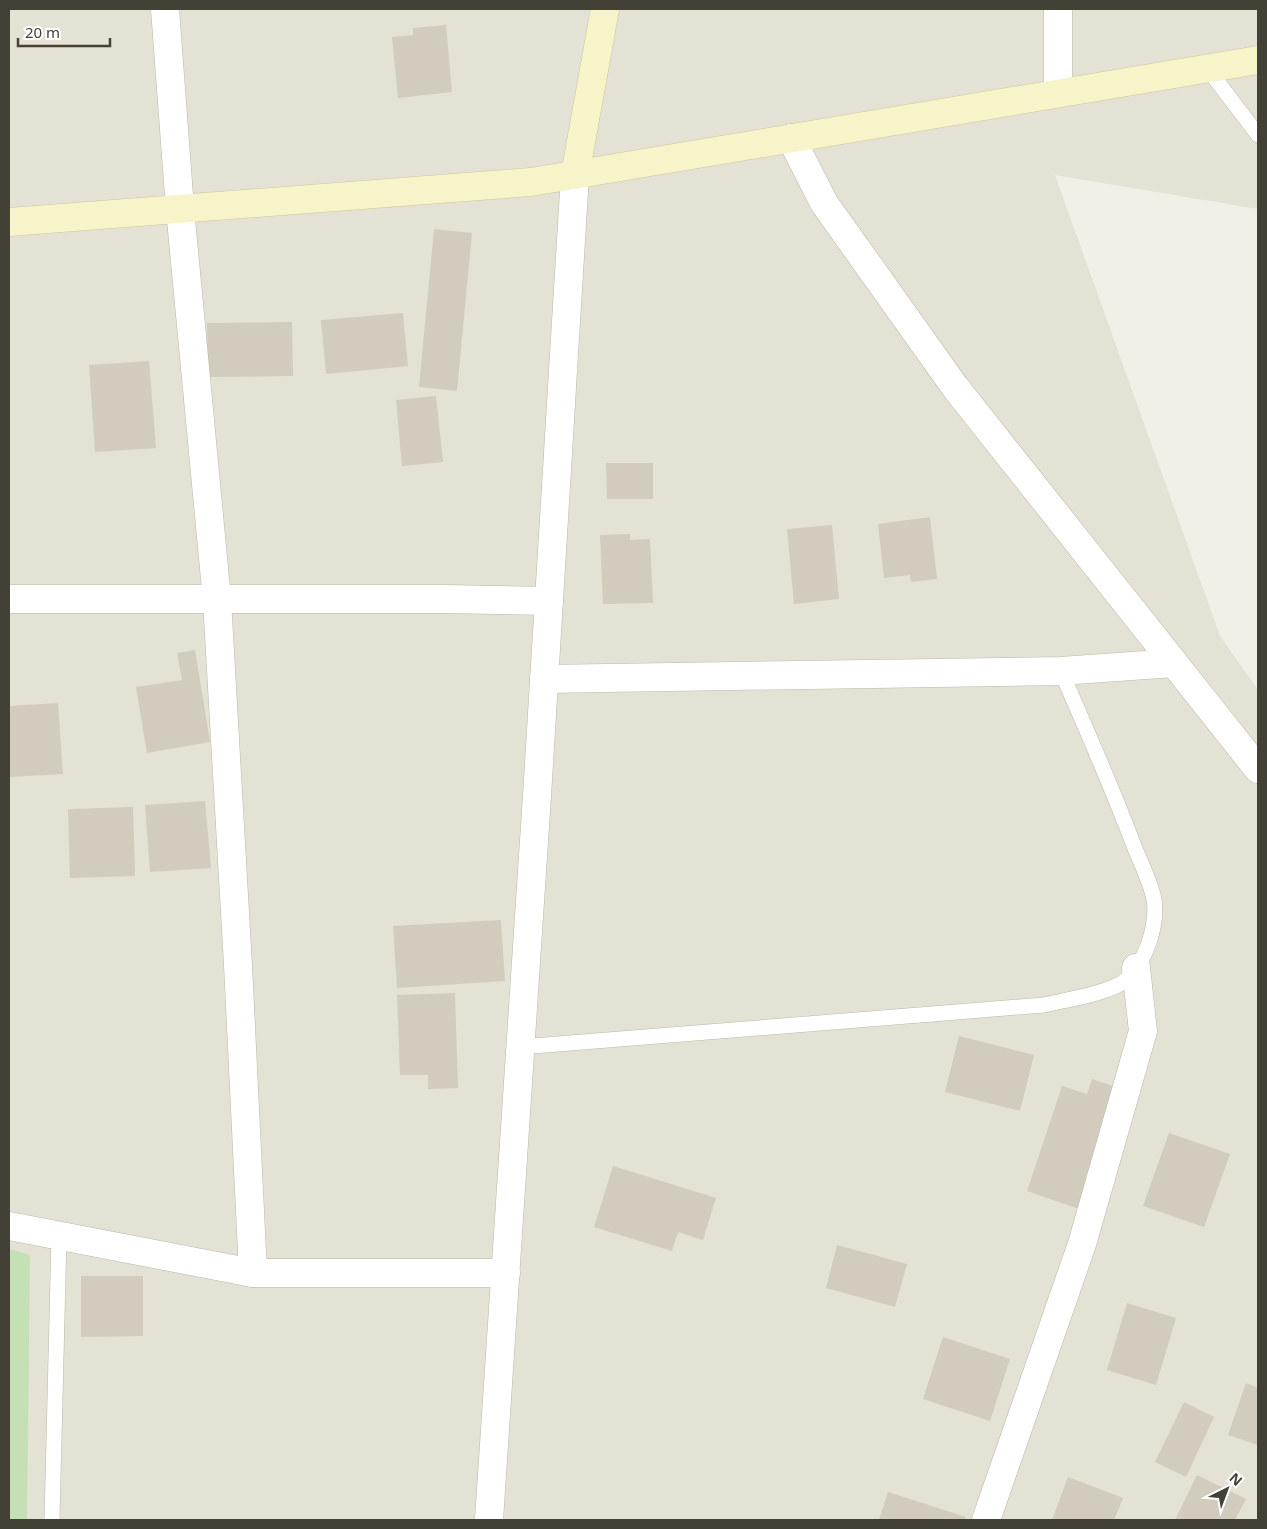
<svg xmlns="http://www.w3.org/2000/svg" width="1267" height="1529" font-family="'Noto Sans',sans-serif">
<rect width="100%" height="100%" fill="#f1efe6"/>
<path fill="#e4e2d5" d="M9 9H1258V209L1055 175 1220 636 1258 690V1520H9Z"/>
<path fill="#c5e0b4" d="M9 1249 30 1255 27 1520H9Z"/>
<g fill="#d1ccbd">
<path d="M446 25 452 92 398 98 392 37 413 35V28Z"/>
<path d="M434 229 472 233 457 391 419 387Z"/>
<path d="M403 313 408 366 326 374 321 320Z"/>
<path d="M292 322 293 376 208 377 207 323Z"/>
<path d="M149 361 156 448 95 452 89 365Z"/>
<path d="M436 396 443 462 402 466 396 400Z"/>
<path d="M606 463H653V499H607Z"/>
<path d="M930 517 937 579 911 582 910 575 884 578 878 524Z"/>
<path d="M832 525 839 599 794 604 787 529Z"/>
<path d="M630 534V540L650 539 653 603 603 604 600 535Z"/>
<path d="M195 650 210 742 147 753 136 687 182 680 177 653Z"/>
<path d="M58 703 63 774 9 777V706Z"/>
<path d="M205 801 211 868 150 872 145 805Z"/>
<path d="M133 807 135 876 70 878 68 809Z"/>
<path d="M501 920 505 981 397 988 393 926Z"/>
<path d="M455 993 458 1088 428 1089V1075H400L397 995Z"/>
<path d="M959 1036 1034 1055 1020 1111 945 1092Z"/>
<path d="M1092 1079 1119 1088 1079 1209 1027 1191 1062 1086 1087 1094Z"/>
<path d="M1169 1133 1230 1154 1204 1227 1143 1206Z"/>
<path d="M613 1166 716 1198 703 1240 678 1232 672 1251 594 1227Z"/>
<path d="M837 1245 907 1264 895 1307 826 1288Z"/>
<path d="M81 1276H143V1336L81 1337Z"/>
<path d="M1127 1303 1176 1318 1156 1385 1107 1370Z"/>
<path d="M943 1337 1010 1359 990 1421 923 1399Z"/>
<path d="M1246 1383 1258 1388V1445L1228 1435Z"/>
<path d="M1184 1402 1214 1417 1186 1477 1155 1462Z"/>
<path d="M1197 1475 1246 1499 1235 1520H1175Z"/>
<path d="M1068 1477 1123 1498 1114 1520H1052Z"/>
<path d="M888 1492 966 1517 964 1520H879Z"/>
</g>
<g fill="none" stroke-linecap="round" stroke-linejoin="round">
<g stroke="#bbb8aa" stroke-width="16">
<g id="lane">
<path d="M1207 68 1258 135"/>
<path d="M520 1047 1044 1005C1065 1000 1112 993 1127 979 1146 961 1158 925 1154 899 1151 883 1140 861 1134 846 1112 787 1086 729 1061 671"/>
<path d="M52 1520 59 1236"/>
</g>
</g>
<g stroke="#bbb8aa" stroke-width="29">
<g id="street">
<path d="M165 9 180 209 217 600 238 965 253 1273"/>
<path d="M1058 9V93"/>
<path d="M791 138 824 203 955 387 1258 769"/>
<path d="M9 599H446L549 601"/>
<path d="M544 679 1061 671 1174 663"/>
<path d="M9 1226 253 1273H506"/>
<path d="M489 1520 537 796 575 175"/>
<path d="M986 1520 1082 1244 1143 1031 1136 968"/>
</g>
</g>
<g stroke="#cbc69b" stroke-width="29">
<g id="secondary">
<path d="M575 175 605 9"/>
<path d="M9 222 531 182 1258 60"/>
</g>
</g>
<use href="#lane" stroke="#fff" stroke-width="15"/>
<use href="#street" stroke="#fff" stroke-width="28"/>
<use href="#secondary" stroke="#f8f4ca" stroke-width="28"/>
</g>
<rect width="1267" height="1529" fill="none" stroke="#434036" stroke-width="20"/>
<g transform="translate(1227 1489) rotate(42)" stroke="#ffffff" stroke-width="4" paint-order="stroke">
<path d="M0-4L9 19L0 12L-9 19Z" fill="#434036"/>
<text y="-8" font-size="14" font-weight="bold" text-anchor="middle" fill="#434036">N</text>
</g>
<path d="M18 38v8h92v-8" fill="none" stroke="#434036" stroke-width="2.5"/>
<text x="25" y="38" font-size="15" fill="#434036" stroke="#ffffff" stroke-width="4" paint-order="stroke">20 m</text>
</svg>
